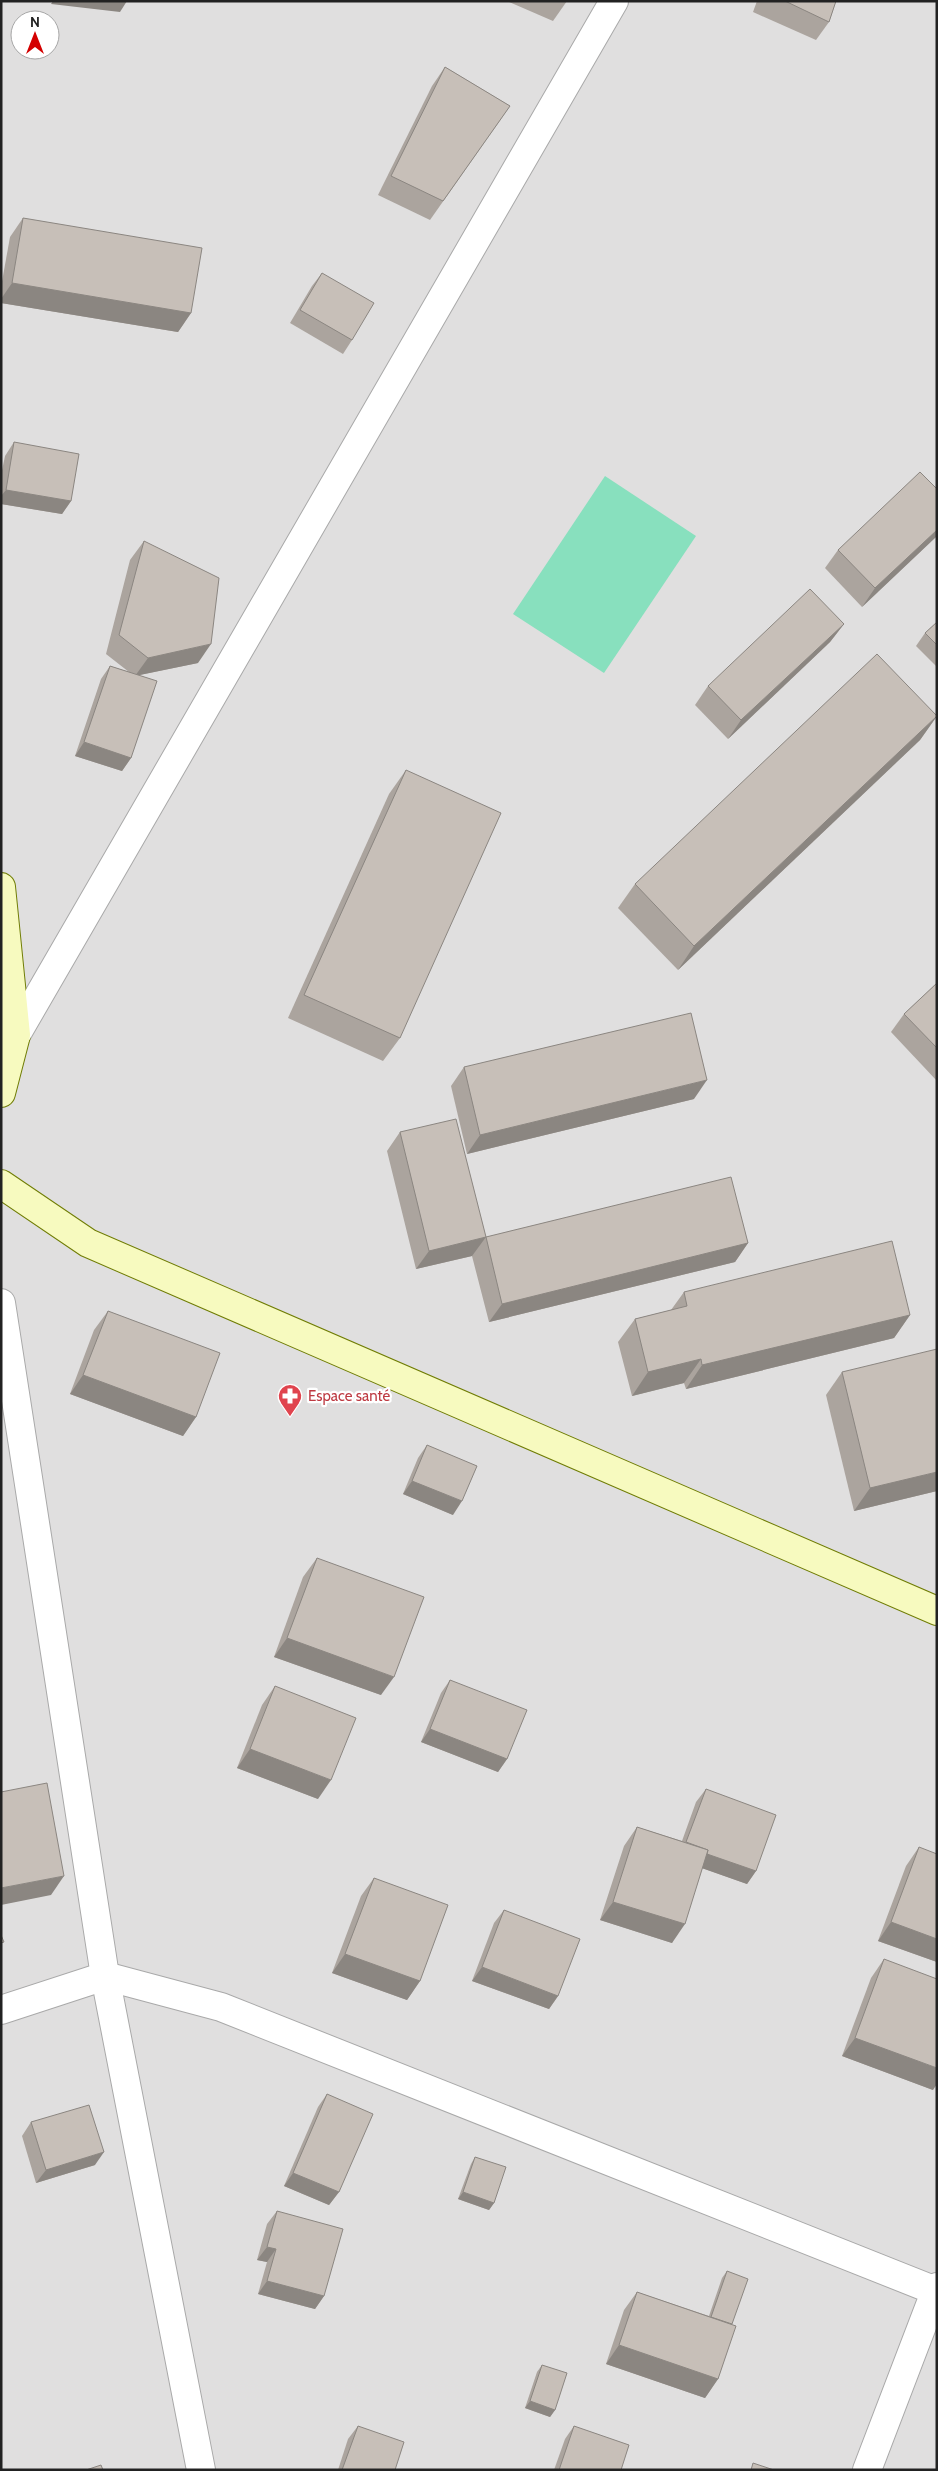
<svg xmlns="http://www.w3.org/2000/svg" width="938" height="2471" font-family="Cabin,sans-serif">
<rect width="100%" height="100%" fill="#f2efe9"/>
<path fill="#e0dfdf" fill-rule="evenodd" d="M1 1H937V2470H1ZM20 20H50V50H20Z"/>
<path fill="#88e0be" d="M605 476 696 536 604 673 513 614Z"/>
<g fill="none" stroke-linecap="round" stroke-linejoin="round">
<g stroke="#a9a9a9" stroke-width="30">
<g id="street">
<path d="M16 1035 614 1"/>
<path d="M1 1303 105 1976 201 2470"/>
<path d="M1 2010 105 1976 221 2007 936 2291"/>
<path d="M867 2470 937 2287"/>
</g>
</g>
<g stroke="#707d05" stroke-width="30">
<g id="secondary">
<path d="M1 887 16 1035 1 1093"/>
<path d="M1 1184 88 1243 937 1611"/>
</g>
</g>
<use href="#street" stroke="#fff" stroke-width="28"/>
<use href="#secondary" stroke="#f7fabf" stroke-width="28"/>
</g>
<g fill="#aba49e">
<path d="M507 1H567L553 21Z"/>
<path d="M757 1H836L829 22 816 40 753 12Z"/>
<path d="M445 67 510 106 430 220 378 195 432 86Z"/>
<path d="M23 218 191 313 178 332 1 303V287L10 237Z"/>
<path d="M322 273 352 340 343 354 290 323 312 286Z"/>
<path d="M14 442 71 501 62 514 1 504V475L5 456Z"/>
<path d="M937 489V536L862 607 825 568 838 550Z"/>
<path d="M144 541 198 663 139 675 131 758 122 771 75 756 101 679 110 666 129 672 106 654 130 560Z"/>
<path d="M937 622V667L916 646 925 633Z"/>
<path d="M844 624 830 642 728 739 695 705 708 686Z"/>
<path d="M937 716 920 740 678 970 618 908 635 884Z"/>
<path d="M406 770 400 1038 383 1061 288 1018 389 794Z"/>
<path d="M937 983V1081L891 1032 904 1014Z"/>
<path d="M464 1067 694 1099 467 1154 451 1086Z"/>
<path d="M400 1132 486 1237 748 1243 735 1262 489 1322 472 1256 416 1269 387 1151Z"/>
<path d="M684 1292 910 1315 894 1338 686 1389 684 1383 632 1396 618 1342 635 1319 671 1310Z"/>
<path d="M108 1311 196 1417 183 1436 70 1394 94 1330Z"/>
<path d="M842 1372 937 1491 854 1511 826 1395Z"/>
<path d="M427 1445 453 1515 403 1494 418 1458Z"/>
<path d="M317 1558 381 1695 274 1657 303 1577Z"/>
<path d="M450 1680 507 1759 498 1772 421 1742 441 1693Z"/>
<path d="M275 1686 318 1799 237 1768 262 1705Z"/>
<path d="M706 1789 756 1871 747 1884 702 1868 672 1943 600 1920 624 1846 637 1827 682 1841 696 1802Z"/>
<path d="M919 1847 937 1962 878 1941 906 1866Z"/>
<path d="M374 1878 420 1981 407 2000 332 1973 361 1896Z"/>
<path d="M504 1910 558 1996 549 2009 472 1981 494 1923Z"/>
<path d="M884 1959 933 2090 842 2056 871 1978Z"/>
<path d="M327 2094 339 2192 329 2205 284 2186 318 2107Z"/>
<path d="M31 2122 95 2165 36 2183 22 2136Z"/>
<path d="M475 2157 494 2203 489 2210 458 2199 471 2164Z"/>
<path d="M277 2211 324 2296 315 2309 258 2294 267 2262 257 2260 267 2224Z"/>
<path d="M727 2271 732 2324 718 2379 705 2398 606 2364 624 2310 637 2292 709 2316 722 2278Z"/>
<path d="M542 2365 555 2410 550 2417 525 2408 537 2372Z"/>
<path d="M358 2426 395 2470H338L348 2439Z"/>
<path d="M574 2426 621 2470H554L565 2439Z"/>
</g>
<g fill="#8b8681">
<path d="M53 1H127L120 12 51 4Z"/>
<path d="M12 283 191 313 178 332 1 303V299Z"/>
<path d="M6 490 71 501 62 514 1 504V496Z"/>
<path d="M937 530V536L862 607 875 588Z"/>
<path d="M844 624 830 642 728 739 741 720Z"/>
<path d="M211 644 198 663 135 676 148 658Z"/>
<path d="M937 716 920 740 678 970 694 946Z"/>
<path d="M84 742 131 758 122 771 75 756Z"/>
<path d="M707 1080 694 1099 467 1154 480 1135Z"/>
<path d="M486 1237 472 1256 416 1269 429 1251Z"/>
<path d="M748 1243 735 1262 489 1322 502 1304Z"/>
<path d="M910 1315 894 1338 686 1389 702 1365Z"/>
<path d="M701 1359 684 1383 632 1396 648 1372Z"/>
<path d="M83 1375 196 1417 183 1436 70 1394Z"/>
<path d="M937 1472V1491L854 1511 870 1488Z"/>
<path d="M412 1481 462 1501 453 1515 403 1494Z"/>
<path d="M287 1638 394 1677 381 1695 274 1657Z"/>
<path d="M430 1729 507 1759 498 1772 421 1742Z"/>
<path d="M250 1749 331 1780 318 1799 237 1768Z"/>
<path d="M685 1846 756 1871 747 1884 676 1859Z"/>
<path d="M64 1876 51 1895 1 1905V1888Z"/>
<path d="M613 1902 685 1924 672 1943 600 1920Z"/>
<path d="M891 1922 937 1939V1962L878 1941Z"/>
<path d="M345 1954 420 1981 407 2000 332 1973Z"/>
<path d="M482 1967 558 1996 549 2009 472 1981Z"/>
<path d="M855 2038 937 2068V2084L933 2090 842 2056Z"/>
<path d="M104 2152 95 2165 36 2183 46 2170Z"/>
<path d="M293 2173 339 2192 329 2205 284 2186Z"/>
<path d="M463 2192 494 2203 489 2210 458 2199Z"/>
<path d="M267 2247 276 2249 267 2262 257 2260Z"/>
<path d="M267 2281 324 2296 315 2309 258 2294Z"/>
<path d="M619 2345 718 2379 705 2398 606 2364Z"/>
<path d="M530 2401 555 2410 550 2417 525 2408Z"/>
</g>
<g fill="#c7bfb8" stroke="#8b8681">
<path d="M785 1H836L829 22Z"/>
<path d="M445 67 510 106 443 201 391 176Z"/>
<path d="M23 218 202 248 191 313 12 283Z"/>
<path d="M322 273 374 303 352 340 300 310Z"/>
<path d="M14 442 79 454 71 501 6 490Z"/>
<path d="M920 472 937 489V530L875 588 838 550Z"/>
<path d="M144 541 219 578 211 644 148 658 119 635Z"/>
<path d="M810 589 844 624 741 720 708 686Z"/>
<path d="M937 622V645L925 633Z"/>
<path d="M877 654 937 716 694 946 635 884Z"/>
<path d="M110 666 157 681 131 758 84 742Z"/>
<path d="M406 770 501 813 400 1038 304 995Z"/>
<path d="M937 983V1048L904 1014Z"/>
<path d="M691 1013 707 1080 480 1135 464 1067Z"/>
<path d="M456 1119 486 1237 429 1251 400 1132Z"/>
<path d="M731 1177 748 1243 502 1304 486 1237Z"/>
<path d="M892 1241 910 1315 702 1365 701 1359 648 1372 635 1319 687 1306 684 1292Z"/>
<path d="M108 1311 220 1353 196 1417 83 1375Z"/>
<path d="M937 1349V1472L870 1488 842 1372Z"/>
<path d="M427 1445 477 1466 462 1501 412 1481Z"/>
<path d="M317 1558 424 1597 394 1677 287 1638Z"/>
<path d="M450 1680 527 1710 507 1759 430 1729Z"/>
<path d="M275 1686 356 1718 331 1780 250 1749Z"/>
<path d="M47 1783 64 1876 1 1888V1792Z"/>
<path d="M706 1789 776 1815 756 1871 707 1854 708 1850 686 1842Z"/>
<path d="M637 1827 708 1850 685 1924 613 1902Z"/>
<path d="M919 1847 937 1854V1939L891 1922Z"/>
<path d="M374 1878 448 1905 420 1981 345 1954Z"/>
<path d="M504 1910 580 1939 558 1996 482 1967Z"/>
<path d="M1 1935 4 1942 1 1943Z"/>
<path d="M884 1959 937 1979V2068L855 2038Z"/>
<path d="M327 2094 373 2114 339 2192 293 2173Z"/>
<path d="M89 2105 104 2152 46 2170 31 2122Z"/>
<path d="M475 2157 506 2167 494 2203 463 2192Z"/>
<path d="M277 2211 343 2229 324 2296 267 2281 276 2249 267 2247Z"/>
<path d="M727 2271 748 2279 732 2324 711 2317Z"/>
<path d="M637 2292 736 2326 718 2379 619 2345Z"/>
<path d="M542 2365 567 2373 555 2410 530 2401Z"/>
<path d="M358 2426 404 2442 395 2470H342Z"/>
<path d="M574 2426 629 2445 621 2470H559Z"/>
<path d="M753 2463 774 2470H751Z"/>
<path d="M101 2465 103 2470H86Z"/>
</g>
<defs>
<g id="pharmacy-pin" transform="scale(1.25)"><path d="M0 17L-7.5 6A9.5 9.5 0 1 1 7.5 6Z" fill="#e0444e" stroke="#fff"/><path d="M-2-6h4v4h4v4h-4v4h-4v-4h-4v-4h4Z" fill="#fff"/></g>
</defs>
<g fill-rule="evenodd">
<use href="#pharmacy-pin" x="290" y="1396"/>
</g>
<g text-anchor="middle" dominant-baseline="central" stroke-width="4.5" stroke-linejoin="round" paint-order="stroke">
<g font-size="15" fill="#be3a42" stroke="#fff" text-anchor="start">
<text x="308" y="1396">Espace santé</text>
</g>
</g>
<rect width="938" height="2471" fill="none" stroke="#222222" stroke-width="5"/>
<g transform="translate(35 35)"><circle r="24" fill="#ffffff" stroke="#a7a7a7"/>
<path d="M0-4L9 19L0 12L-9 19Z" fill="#d40000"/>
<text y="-8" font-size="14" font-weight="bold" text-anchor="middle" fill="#222222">N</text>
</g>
</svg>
